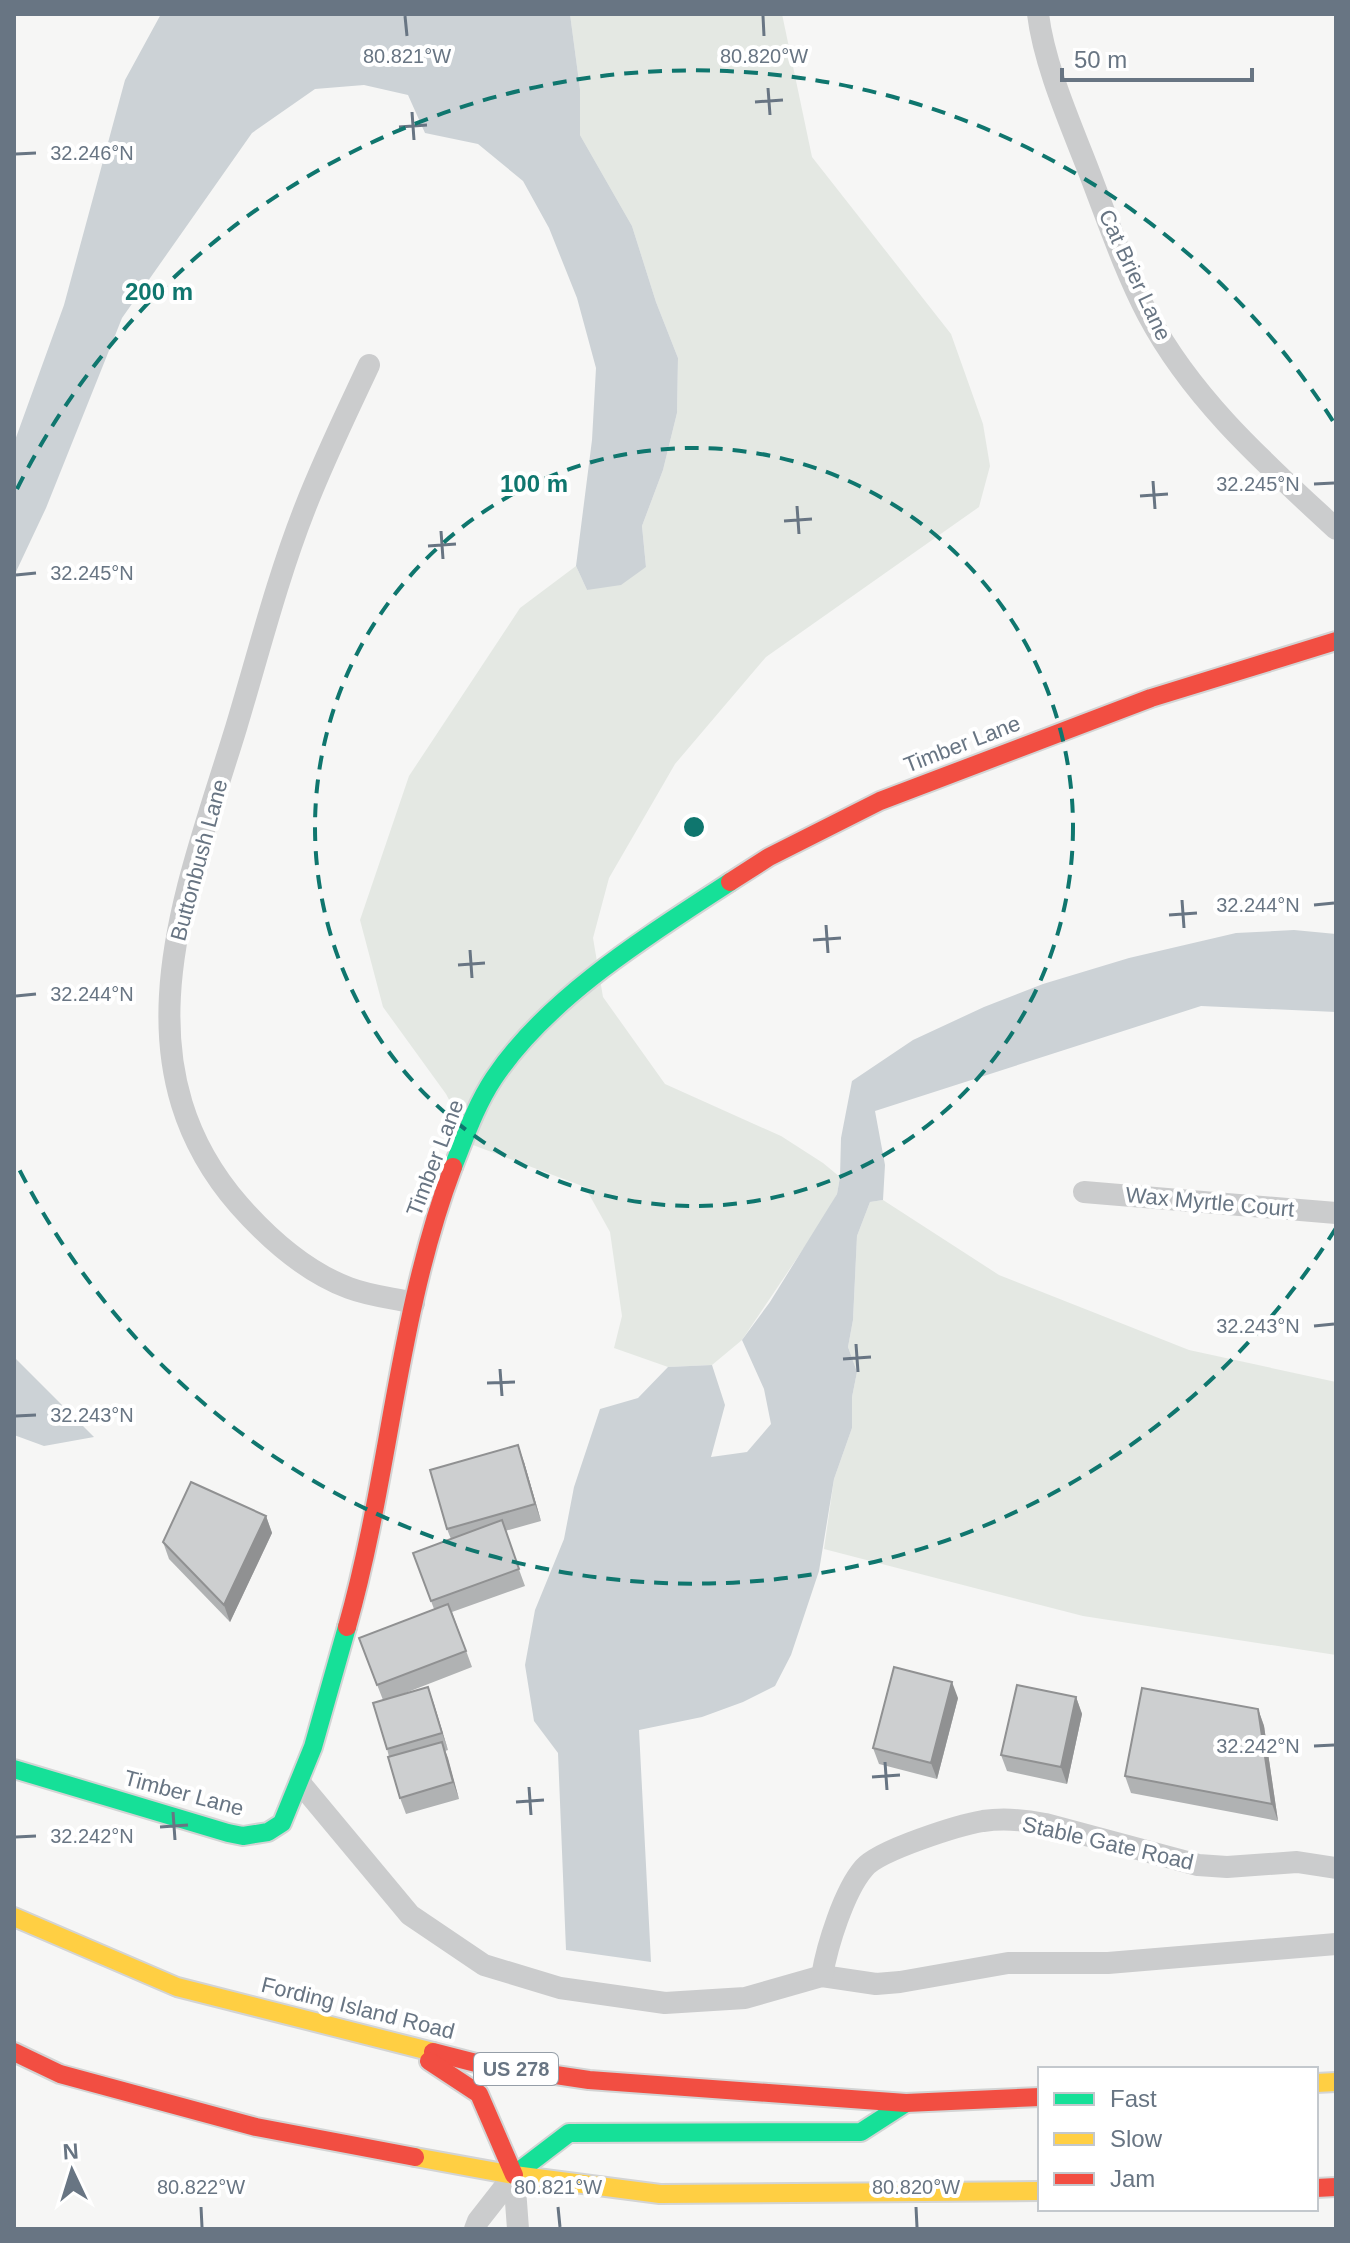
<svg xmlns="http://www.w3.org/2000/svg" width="1350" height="2243" font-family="Helvetica,sans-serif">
<rect width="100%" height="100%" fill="#f6f6f5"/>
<g fill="#e4e8e3">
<path d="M570 14H782L812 157 951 334 983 424 990 466 979 507 766 657 675 764 609 878 593 938 603 997 665 1084 781 1136 823 1163 840 1177 837 1194 822 1221 742 1340 712 1365 668 1367 614 1348 622 1316 610 1232 585 1187 473 1145 446 1094 383 1007 360 920 409 776 520 608 576 566 587 590 646 567 642 526 663 470 677 413 678 358 656 302 632 226 580 135V89Z"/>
<path d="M883 1200 999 1275 1189 1350 1336 1382V1655L1083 1616 824 1549 834 1479 852 1428V1397L857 1372 848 1347 853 1320 857 1236 870 1202Z"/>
</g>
<g fill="#ccd2d6">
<path d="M161 14H570L580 89V135L632 226 656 302 678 358 677 413 663 470 642 526 646 567 621 585 587 590 576 566 592 440 596 368 577 298 549 228 523 181 478 144 425 133 408 95 364 85 315 89 252 133 122 318 46 508 14 576V443L64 305 125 80Z"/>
<path d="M1294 930 1336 934V1012L1201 1006 875 1111 885 1165 883 1200 870 1202 857 1236 853 1320 848 1347 857 1372 852 1397V1428L834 1479 819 1571 791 1655 775 1686 743 1702 702 1717 639 1730 651 1962 566 1950 558 1753 534 1721 525 1665 535 1610 564 1539 574 1487 600 1409 638 1398 668 1367 712 1365 725 1405 711 1457 747 1452 771 1424 764 1389 742 1340 770 1302 837 1194 840 1177 841 1138 852 1081 913 1040 984 1007 1043 984 1129 958 1236 933Z"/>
<path d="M14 1357 94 1437 44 1446 14 1435Z"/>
</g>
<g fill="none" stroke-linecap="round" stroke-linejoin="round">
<g stroke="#d3d4d4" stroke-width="22">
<g id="fast">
<path d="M453 1167C465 1137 476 1105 494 1078 548 997 649 935 730 882"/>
<path d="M14 1769 228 1833 243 1836 268 1832 282 1823 313 1747 347 1627"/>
<path d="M514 2175 569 2133 861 2132 906 2103"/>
</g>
</g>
<g stroke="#d3d4d4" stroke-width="22">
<g id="slow">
<path d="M14 1917 177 1987 433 2052"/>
<path d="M1316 2083 1336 2082"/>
<path d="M415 2157 514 2175 660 2194 1040 2191"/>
</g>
</g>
<g stroke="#d3d4d4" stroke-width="22">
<g id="jam">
<path d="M730 882 769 857 880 801 1151 698 1336 641"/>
<path d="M347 1627C390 1476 397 1315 453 1167"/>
<path d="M14 2052 60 2074 256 2127 415 2157"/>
<path d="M433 2052 476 2063 589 2080 906 2103 1040 2097"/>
<path d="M429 2061 479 2094 514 2175"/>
<path d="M1316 2188 1336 2187"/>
</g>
</g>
<g stroke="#cbcccd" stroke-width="22">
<path d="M1038 14C1044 63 1068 118 1086 164 1106 215 1123 267 1148 315 1193 400 1267 465 1336 529"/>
<path d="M369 365C347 412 324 459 305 508 277 579 258 655 236 728 187 888 113 1060 239 1205 269 1239 306 1272 349 1288 370 1296 393 1298 414 1303"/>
<path d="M1084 1192 1336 1213"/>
<path d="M300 1783 410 1915 484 1965 560 1988 665 2003 745 1998 822 1976 876 1984 900 1982 1008 1963H1108L1336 1944"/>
<path d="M822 1976C827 1946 844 1891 864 1868 879 1850 959 1825 983 1821 1004 1818 1025 1820 1045 1824L1198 1865 1227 1867 1297 1862 1336 1868"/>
<path d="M514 2175 518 2229"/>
<path d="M475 2229 478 2221 514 2175"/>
</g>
<use href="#fast" stroke="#16e098" stroke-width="18"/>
<use href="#slow" stroke="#ffcf43" stroke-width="18"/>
<use href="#jam" stroke="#f24e42" stroke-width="18"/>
</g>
<g fill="#b0b2b3">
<path d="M524 1462 541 1521 505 1531 525 1586 452 1612 472 1667 395 1697 428 1687 448 1750 445 1751 459 1799 406 1814 400 1798 387 1749 383 1700 359 1638 434 1609 413 1553 451 1539 447 1529Z"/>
<path d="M266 1516 272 1533 230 1622 169 1559 163 1542Z"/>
<path d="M1076 1697 1082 1714 1067 1784 1007 1771 1001 1755Z"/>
<path d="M958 1698 937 1779 879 1764 873 1748Z"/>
<path d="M1258 1709 1264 1726 1278 1821 1131 1793 1125 1776Z"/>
</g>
<g fill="#909192">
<path d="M518 1445 524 1462 541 1521 535 1504Z"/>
<path d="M266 1516 272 1533 230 1622 224 1605Z"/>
<path d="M952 1682 958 1698 937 1779 931 1763Z"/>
<path d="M428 1687 434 1704 448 1750 442 1733Z"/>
<path d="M1076 1697 1082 1714 1067 1784 1061 1767Z"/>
<path d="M1258 1709 1264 1726 1278 1821 1272 1804Z"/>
<path d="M442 1742 448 1758 459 1799 453 1782Z"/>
</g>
<g fill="#cdcfd0" stroke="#909192" stroke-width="2">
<path d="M518 1445 535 1504 447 1529 430 1470Z"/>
<path d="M191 1482 266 1516 224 1605 163 1542Z"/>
<path d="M502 1520 519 1569 431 1601 413 1553Z"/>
<path d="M448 1604 466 1651 377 1685 359 1638Z"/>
<path d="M894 1667 952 1682 931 1763 873 1748Z"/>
<path d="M1017 1685 1076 1697 1061 1767 1001 1755Z"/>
<path d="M428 1687 442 1733 387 1749 373 1703Z"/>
<path d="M1142 1688 1258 1709 1272 1804 1125 1776Z"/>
<path d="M442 1742 453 1782 400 1798 388 1757Z"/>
</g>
<path fill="none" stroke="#687583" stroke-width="3" d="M405 16 407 36M763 16 764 36M768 88 770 115M755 102 783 100M412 112 414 140M399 127 427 125M16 154 36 153M1153 481 1155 509M1314 484 1334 483M1140 496 1168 494M797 506 799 534M784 521 812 519M441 531 443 559M428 546 456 544M16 575 36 573M1182 900 1184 928M1314 905 1334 903M1169 915 1197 913M826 925 828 953M813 940 841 938M470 950 472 978M458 965 485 963M16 996 36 994M1314 1326 1334 1324M856 1344 858 1372M843 1359 871 1357M500 1369 502 1396M487 1383 515 1382M16 1416 36 1415M1314 1746 1334 1745M885 1762 887 1790M872 1777 900 1775M529 1787 531 1815M516 1802 544 1800M173 1812 175 1840M160 1827 188 1825M16 1837 36 1836M201 2207 202 2227M558 2207 560 2227M916 2207 917 2227"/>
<g fill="none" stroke="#0f766e" stroke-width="4" stroke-dasharray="14 10">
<circle cx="694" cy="827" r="379"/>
<path d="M1336 1228A757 757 0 0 1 17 1165M17 489A757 757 0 0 1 1336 426"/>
</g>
<g text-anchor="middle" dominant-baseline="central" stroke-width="8" stroke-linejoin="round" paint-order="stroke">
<rect fill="#fff" stroke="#959ea8" stroke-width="2" x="474" y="2053" width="84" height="32" rx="6"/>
<g font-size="20" font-weight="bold" fill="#687583">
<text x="516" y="2069">US 278</text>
</g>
<g font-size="22" fill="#687583" stroke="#fff">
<text transform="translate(1135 275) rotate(65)">Cat Brier Lane</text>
<text transform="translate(962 744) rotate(-21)">Timber Lane</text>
<text transform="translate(199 860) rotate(-75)">Buttonbush Lane</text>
<text transform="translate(435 1158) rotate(-69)">Timber Lane</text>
<text transform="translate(1210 1202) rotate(5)">Wax Myrtle Court</text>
<text transform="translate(184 1793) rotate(15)">Timber Lane</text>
<text transform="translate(1108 1843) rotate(13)">Stable Gate Road</text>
<text transform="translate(358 2008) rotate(14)">Fording Island Road</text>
</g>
</g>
<g font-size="20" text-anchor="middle" fill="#687583" stroke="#fff" stroke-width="8" stroke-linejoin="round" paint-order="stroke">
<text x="407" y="63">80.821°W</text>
<text x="764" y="63">80.820°W</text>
<text x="92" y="160">32.246°N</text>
<text x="1258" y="491">32.245°N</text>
<text x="92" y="580">32.245°N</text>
<text x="1258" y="912">32.244°N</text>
<text x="92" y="1001">32.244°N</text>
<text x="1258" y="1333">32.243°N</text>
<text x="92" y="1422">32.243°N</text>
<text x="1258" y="1753">32.242°N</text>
<text x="92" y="1843">32.242°N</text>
<text x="201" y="2194">80.822°W</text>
<text x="558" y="2194">80.821°W</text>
<text x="916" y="2194">80.820°W</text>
</g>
<circle cx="694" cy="827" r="12" fill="#0f766e" stroke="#fff" stroke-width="4"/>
<g font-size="24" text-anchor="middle" font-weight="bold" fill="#0f766e" stroke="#fff" stroke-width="8" stroke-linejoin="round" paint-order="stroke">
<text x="159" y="300">200 m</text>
<text x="534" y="492">100 m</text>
</g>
<rect width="1350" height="2243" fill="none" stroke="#687583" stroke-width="32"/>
<rect x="1038" y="2067" width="280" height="144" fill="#ffffff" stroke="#c3c8cd" stroke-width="2"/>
<rect x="1054" y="2093" width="40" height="12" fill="#16e098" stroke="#c3c8cd" stroke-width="2"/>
<text x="1110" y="2107" font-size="24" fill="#687583">Fast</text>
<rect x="1054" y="2133" width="40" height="12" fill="#ffcf43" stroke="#c3c8cd" stroke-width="2"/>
<text x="1110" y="2147" font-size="24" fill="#687583">Slow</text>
<rect x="1054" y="2173" width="40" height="12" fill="#f24e42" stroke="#c3c8cd" stroke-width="2"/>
<text x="1110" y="2187" font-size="24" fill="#687583">Jam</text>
<g transform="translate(72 2171) rotate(356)" stroke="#ffffff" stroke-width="6" paint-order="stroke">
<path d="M0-6L14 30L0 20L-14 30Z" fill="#687583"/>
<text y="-12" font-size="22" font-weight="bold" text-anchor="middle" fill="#687583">N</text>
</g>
<path d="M1062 68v12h190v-12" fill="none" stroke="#687583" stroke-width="4"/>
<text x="1074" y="68" font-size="24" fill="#687583" stroke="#ffffff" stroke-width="6" paint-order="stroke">50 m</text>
</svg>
